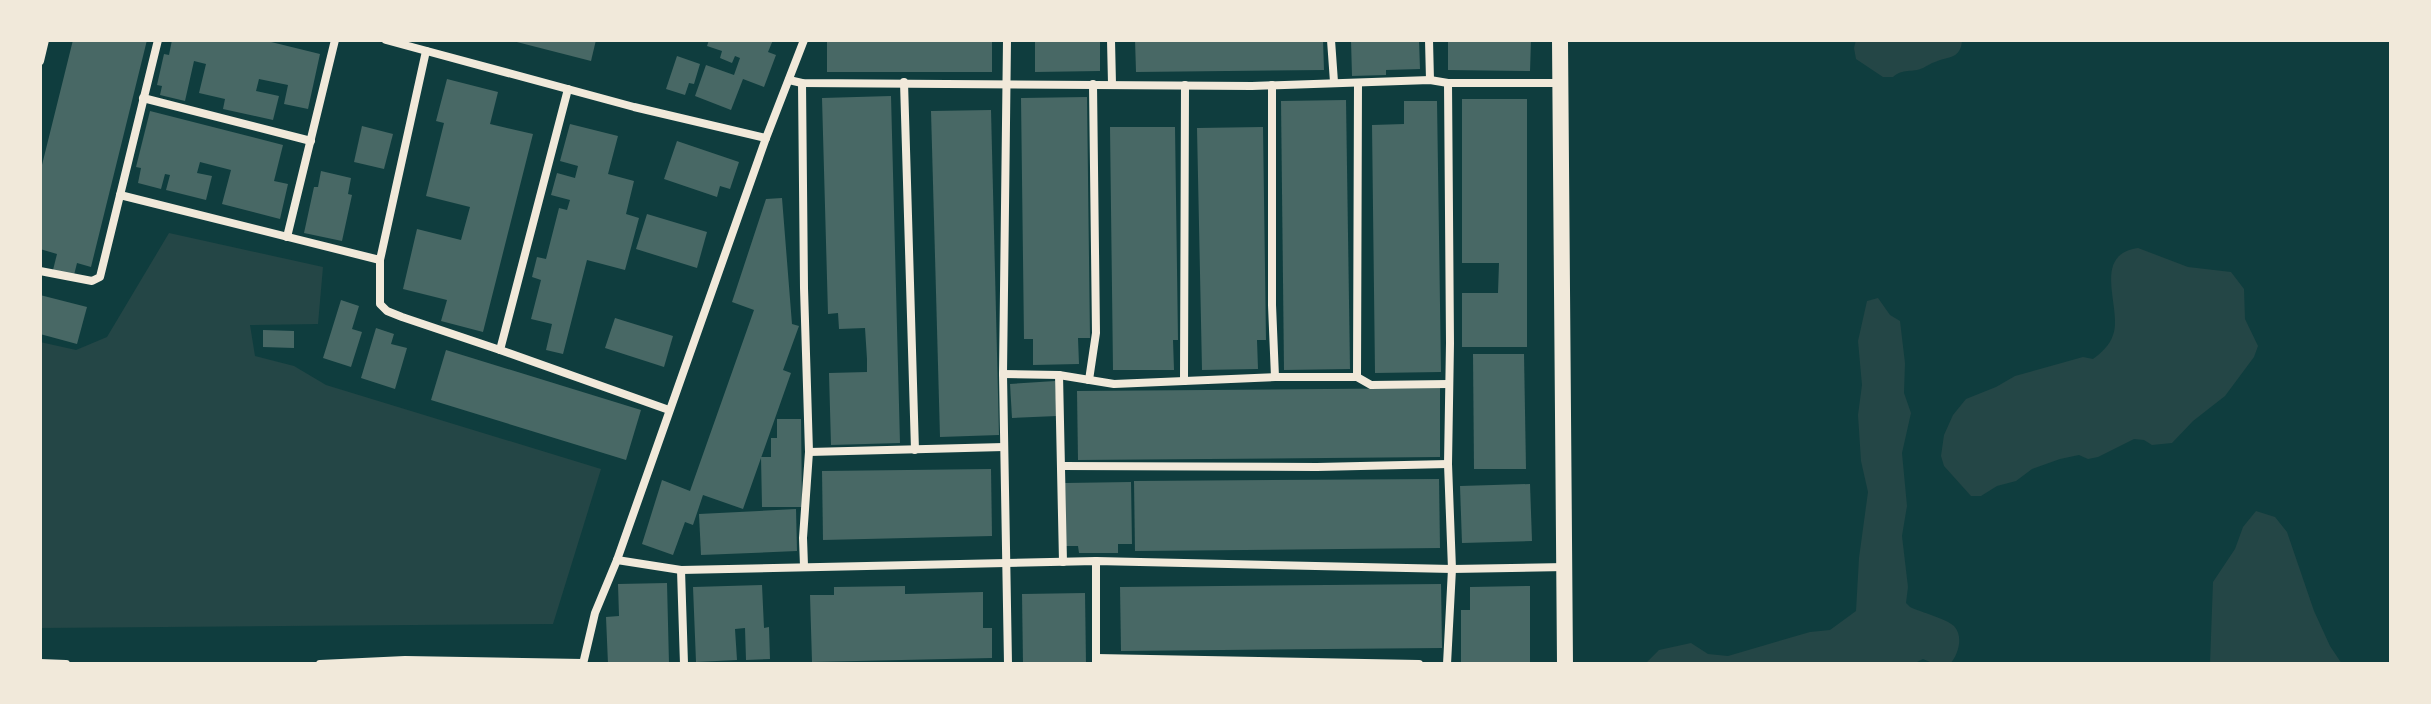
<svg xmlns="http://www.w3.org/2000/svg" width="2431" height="704" font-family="'Noto Sans',sans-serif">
<rect width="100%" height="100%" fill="#0f3d3e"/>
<g fill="#244646">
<path d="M1856 40H1962C1961 59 1949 56 1935 62 1931 63 1927 66 1923 68 1912 73 1903 68 1893 77H1883L1856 59 1854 48Z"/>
<path d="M169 233 323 267 318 324 250 325 255 356 294 366 326 385 601 469 553 624 40 628V342L76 350 107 337Z"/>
<path d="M2138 248 2188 267 2231 272 2244 289 2245 319 2258 346 2254 357 2225 396 2193 421 2172 443 2152 445 2144 440 2134 439 2098 457 2088 459 2079 455 2060 459 2032 469 2016 481 1997 486 1981 496H1971L1944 466 1941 456 1944 435 1953 415 1966 399 1996 387 2015 376 2083 357 2093 359C2101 353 2110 345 2113 335 2123 309 2090 255 2138 248Z"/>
<path d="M1878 298 1890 315 1900 321 1905 363 1904 393 1911 413 1902 453 1907 506 1902 536 1908 587 1906 603 1910 607C1920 612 1947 619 1954 626 1964 637 1958 655 1950 664H1935L1923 659 1913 664H1645L1659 650 1691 643 1708 654 1728 656 1810 632 1830 630 1856 611 1859 558 1868 492 1861 461 1858 415 1862 385 1858 341 1867 301Z"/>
<path d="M2256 511 2275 517 2287 532 2314 611 2330 646 2342 664H2210L2213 582 2235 549 2243 527Z"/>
</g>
<g fill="#486865">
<path d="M73 40H147L91 267 77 263 74 275 53 270 57 254 40 249V173Z"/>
<path d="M172 40H263L320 54 308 109 284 104 288 85 259 79 256 91 279 96 273 120 223 109 225 99 199 93 206 64 194 61 185 101 160 95 162 86 157 85 164 54 169 55Z"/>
<path d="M509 40H596L591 61Z"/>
<path d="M709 40H773L768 52 776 55 764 87 743 79 731 110 695 96 706 65 734 75 740 58 735 56 732 63 720 58 722 51 707 46Z"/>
<rect x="827" y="40" width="165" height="32"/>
<path d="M1035 40H1100V71L1035 72Z"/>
<path d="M1135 40H1323L1324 70 1136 72Z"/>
<path d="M1351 40H1419L1420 69 1386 70V75L1352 76Z"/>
<path d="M1448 40H1531L1530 71 1448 70Z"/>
<path d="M677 56 700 64 694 84 689 83 685 95 666 89Z"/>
<path d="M447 79 498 92 490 124 533 134 483 332 441 321 447 300 403 289 417 229 461 240 470 207 426 196 444 123 436 121Z"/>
<path d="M891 96 900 443 831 445 829 373 867 372V359L865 328 839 329 838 313 828 314 822 98Z"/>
<path d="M1087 97 1090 338H1078L1079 364 1033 365V339H1024L1021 98Z"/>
<path d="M1462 99H1527V347H1462V293H1498L1499 263H1462Z"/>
<path d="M1346 100 1350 369 1284 370 1281 101Z"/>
<path d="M1404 101H1437L1441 372 1375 373 1372 125 1404 124Z"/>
<path d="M991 110 999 435 940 437 931 111Z"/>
<path d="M150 111 283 145 274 181 288 184 280 219 222 204 231 170 200 162 197 173 212 176 206 200 166 190 170 175 165 174 161 189 138 183 141 168 136 167Z"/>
<path d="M570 124 618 136 608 174 634 181 626 214 639 218 625 270 587 260 563 354 546 350 552 324 531 319 541 280 532 277 537 257 546 259 559 208 567 210 570 200 551 195 557 173 575 178 578 166 560 161Z"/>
<path d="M362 126 393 134 384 169 354 162Z"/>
<path d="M1110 127H1175L1178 340H1173L1174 370H1113Z"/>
<path d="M1263 127 1266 340H1257L1258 369 1202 370 1197 128Z"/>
<path d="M677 141 739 162 730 189 720 186 717 197 664 179Z"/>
<path d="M321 171 351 178 348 194 352 195 342 241 304 233 314 187H318Z"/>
<path d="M782 198 792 324 799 326 783 370 791 373 743 509 703 495 693 525 685 522 673 555 642 544 662 480 690 491 754 310 732 302 766 199Z"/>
<path d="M647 214 707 232 697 268 636 249Z"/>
<path d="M40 295 87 307 77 344 40 334Z"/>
<path d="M341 300 359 306 352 329 362 332 351 367 323 358Z"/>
<path d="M615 318 673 336 664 367 605 348Z"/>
<path d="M376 328 394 334 391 344 407 348 395 389 361 378Z"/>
<path d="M263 330 294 331V348L263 347Z"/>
<path d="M446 350 641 410 626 460 431 400Z"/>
<path d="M1473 354H1524L1526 469H1474Z"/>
<path d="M1055 381 1057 416 1012 418 1010 384Z"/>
<path d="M1440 388V457L1078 460 1077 391Z"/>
<path d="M777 419H801L802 507H762L761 457H771V438H777Z"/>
<path d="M991 469 992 536 823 540 822 471Z"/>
<path d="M1439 479 1440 548 1135 551 1134 481Z"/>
<path d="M1131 482 1132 544H1118V553H1079L1078 546H1066L1065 483Z"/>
<path d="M1530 484 1532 541 1462 543 1460 486Z"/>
<path d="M796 509 797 551 701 555 699 514Z"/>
<path d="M667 583 669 664H608L606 617 619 616 618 584Z"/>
<path d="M1441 584 1442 648 1121 651 1120 587Z"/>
<path d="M762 585 764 628 769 627 770 659 746 660 745 628 735 629 737 660 696 662 693 587Z"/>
<path d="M905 586V594L983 592V628H992V658L812 662 810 595H834V587Z"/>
<path d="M1530 586V664H1461V610H1470V587Z"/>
<path d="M1085 593 1086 664H1023L1022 594Z"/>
</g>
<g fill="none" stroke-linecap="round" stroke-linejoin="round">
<g stroke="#f1e9da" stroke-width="8">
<path d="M386 40 634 107 766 138"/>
<path d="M1007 40 1003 374 1008 664"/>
<path d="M1111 40 1112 84"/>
<path d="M1331 40 1334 82"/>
<path d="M1429 40 1430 80"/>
<path d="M426 51 380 260V304L387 311 402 317 500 350 568 89"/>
<path d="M40 61 45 40"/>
<path d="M789 80 802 83 1252 86 1430 80 1448 83H1559"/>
<path d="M904 82 915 450"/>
<path d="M802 83 804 288 809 452 803 538 804 566"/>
<path d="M1272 85V305L1275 377"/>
<path d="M143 98 311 141"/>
<path d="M120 195 380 260"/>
<path d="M287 237 335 40"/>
<path d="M40 271 92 281 100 277 158 40"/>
<path d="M500 350 669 410"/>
<path d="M1003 374 1059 375 1114 384 1275 377H1357L1371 385 1448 384"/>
<path d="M1059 375 1063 562"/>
<path d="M1357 377 1358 83"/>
<path d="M1089 380 1096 333 1093 84"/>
<path d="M1184 381 1185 85"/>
<path d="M809 452 1004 447"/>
<path d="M1062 466 1317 467 1448 464"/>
<path d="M617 560 681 570 1096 561 1452 569 1566 567"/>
<path d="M681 570 684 664"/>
<path d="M1096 658 1419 664"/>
<path d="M40 663 66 664"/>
<path d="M320 664 405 660 583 663"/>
<path d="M583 664 595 613 617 560 766 138 804 40"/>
<path d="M1096 664V561"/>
<path d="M1447 664 1452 569 1448 464 1450 343 1448 83"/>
</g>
<path stroke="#f1e9da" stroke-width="16" d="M1560 40 1565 664"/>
</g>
<rect width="2431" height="704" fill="none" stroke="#f1e9da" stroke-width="84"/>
</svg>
